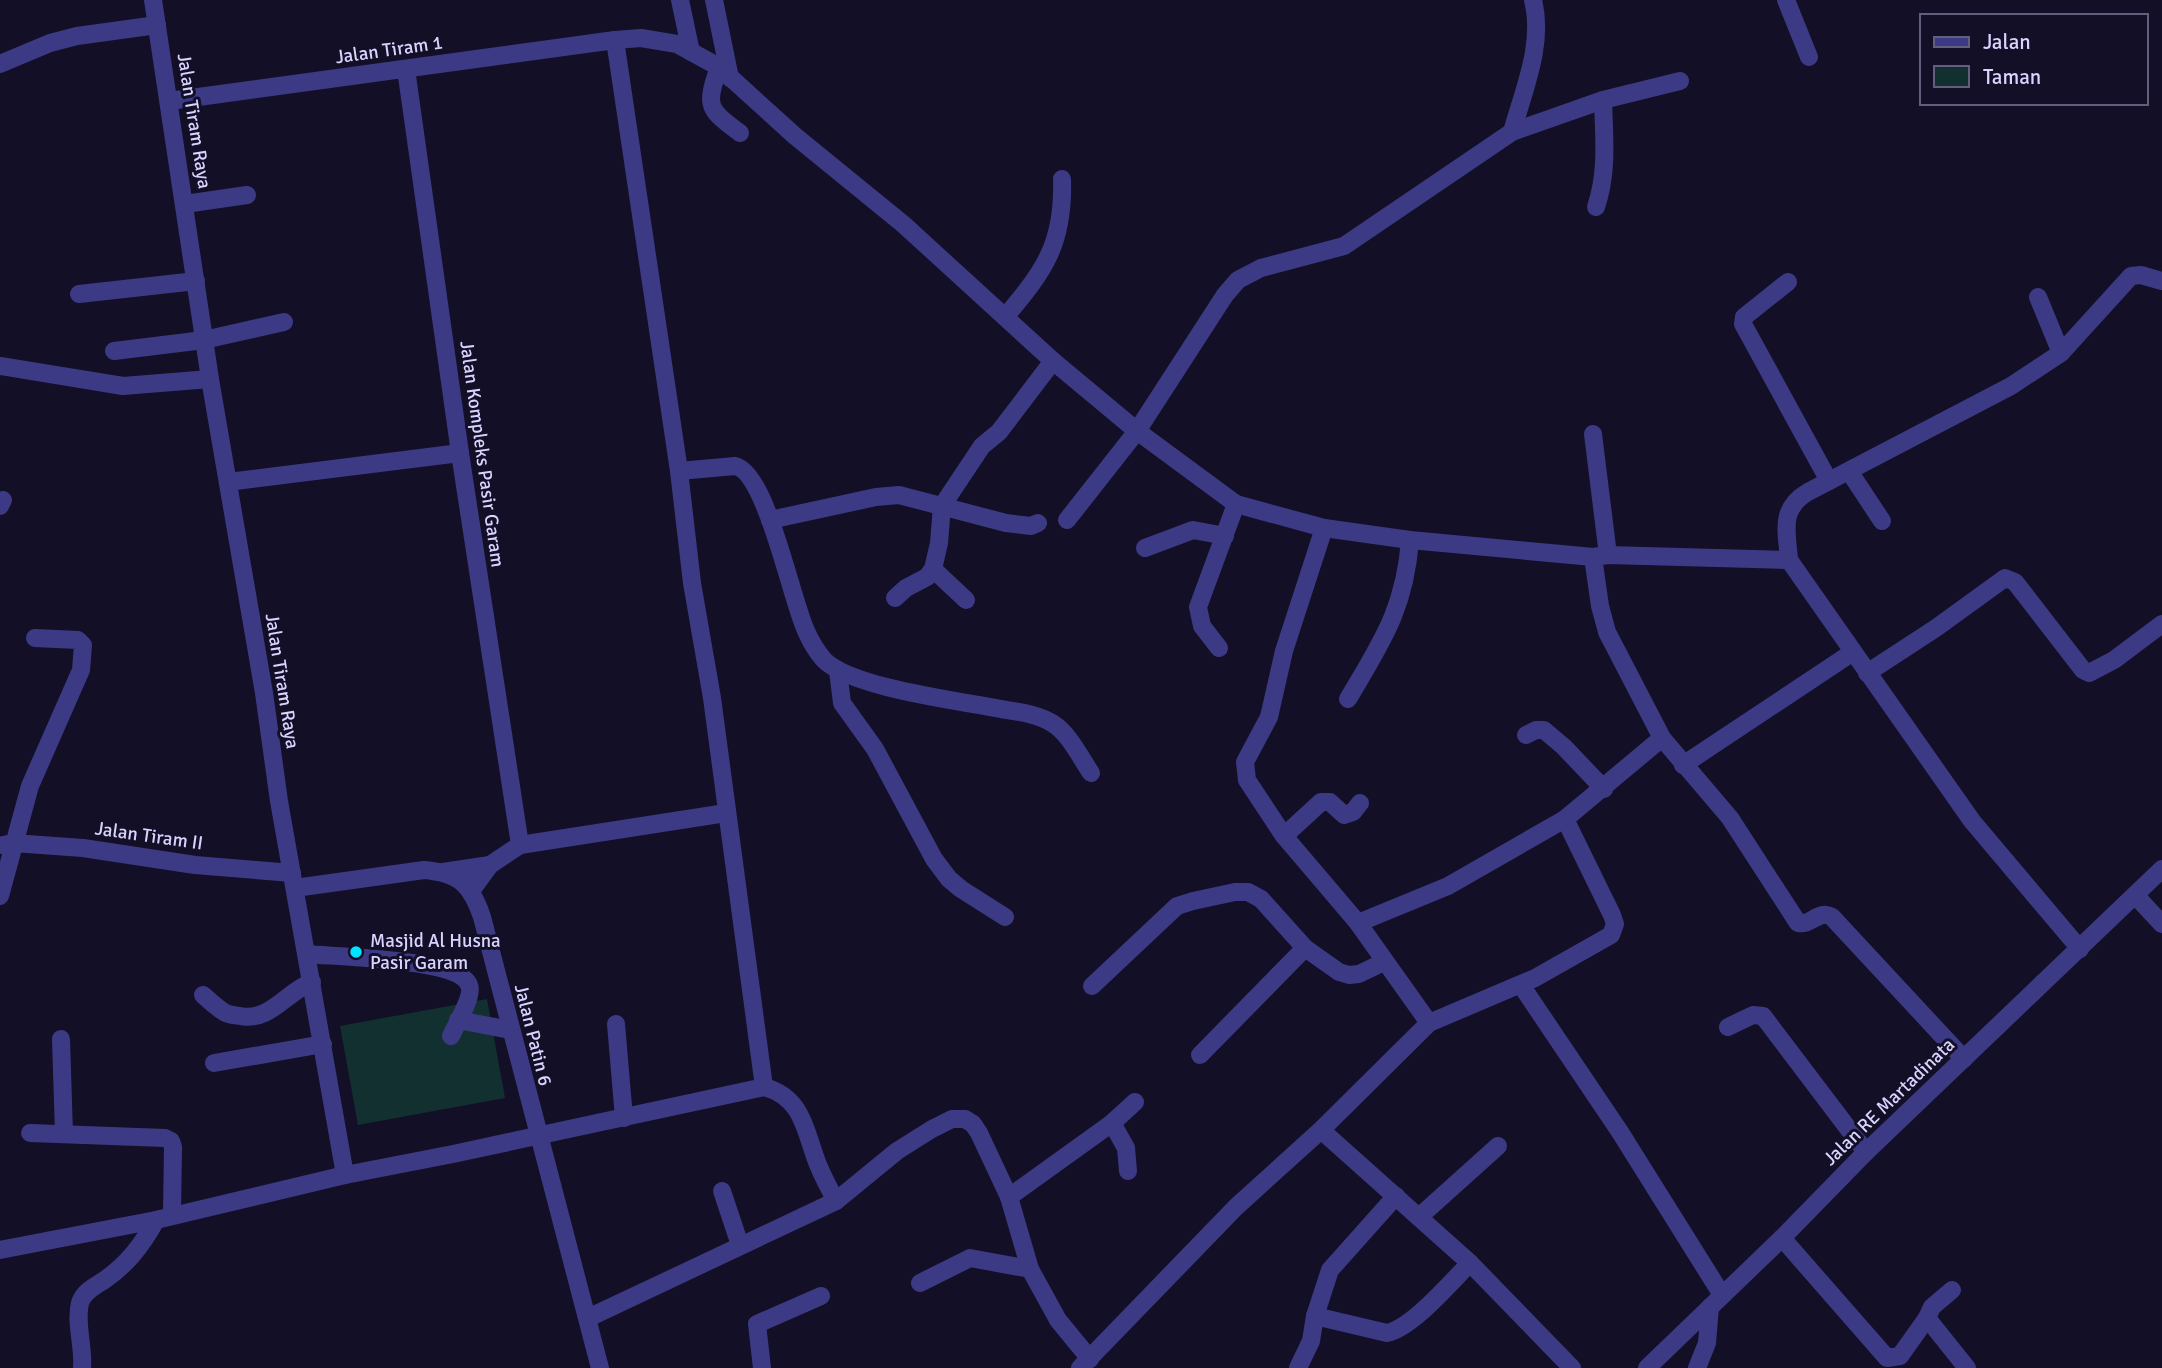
<svg xmlns="http://www.w3.org/2000/svg" width="2162" height="1368" font-family="Signika,sans-serif">
<rect width="100%" height="100%" fill="#130f26"/>
<path fill="#12302f" d="M487 999 505 1098 358 1125 340 1026Z"/>
<g fill="none" stroke-linecap="round" stroke-linejoin="round">
<g stroke="#3d3a85" stroke-width="18">
<path d="M153 0 210 379 264 693 279 801 345 1175"/>
<path d="M680 0 691 52"/>
<path d="M714 0 730 78"/>
<path d="M1786 0 1809 57"/>
<path d="M615 40 679 471 692 583 712 698 764 1087"/>
<path d="M0 64 50 43 77 36 157 25"/>
<path d="M719 67C705 107 708 109 740 133"/>
<path d="M406 69 460 453 520 845"/>
<path d="M169 101 615 40 641 38 677 44 719 67 795 136 903 224 1053 361 1137 431 1236 504 1324 528 1410 540 1593 557 1608 555 1789 560"/>
<path d="M1512 132C1524 89 1544 44 1533 0"/>
<path d="M185 204 247 195"/>
<path d="M1596 207C1608 172 1604 137 1603 100"/>
<path d="M1788 282 1744 317 1743 324 1829 481"/>
<path d="M79 294 196 281"/>
<path d="M2038 297 2061 353"/>
<path d="M1005 317C1045 270 1064 243 1062 179"/>
<path d="M114 351 204 340 284 322"/>
<path d="M0 366 123 386 210 379"/>
<path d="M1593 434 1608 555"/>
<path d="M679 471 735 466C767 472 792 604 807 633 811 642 818 653 824 660 852 688 960 701 1001 709 1019 712 1037 714 1052 723 1069 733 1080 757 1091 773"/>
<path d="M1849 471 1882 521"/>
<path d="M228 482 460 453"/>
<path d="M0 506 3 500"/>
<path d="M770 520 876 497 899 495 1006 523 1031 526 1038 523"/>
<path d="M1067 520 1137 431 1225 295 1238 280 1261 268 1344 246 1512 132 1603 100 1680 81"/>
<path d="M1324 528 1284 651 1269 717 1245 762 1247 780 1284 836 1358 923 1429 1023"/>
<path d="M1145 548 1193 530 1225 536"/>
<path d="M1593 557 1600 606 1607 632 1662 738 1730 818 1798 923C1811 926 1819 909 1832 917L1964 1059"/>
<path d="M933 569 966 600"/>
<path d="M895 598 906 588 927 577 933 569 939 543 942 506 982 446 999 432 1053 361"/>
<path d="M1219 648 1202 626 1198 607 1236 504"/>
<path d="M838 671 842 703 875 749 934 859 949 879 961 889 1005 917"/>
<path d="M1867 673 1936 628 2005 578 2015 582 2083 670 2089 673 2114 660 2162 624"/>
<path d="M1348 699C1381 643 1405 609 1410 540"/>
<path d="M1526 735 1536 730H1544L1564 747 1604 789"/>
<path d="M1683 765 1853 652"/>
<path d="M1284 836 1321 802H1330L1344 815 1353 812 1360 803"/>
<path d="M3 845 13 843 83 848 195 865 292 873"/>
<path d="M443 872 490 865"/>
<path d="M295 888 424 870C459 873 471 884 482 917L600 1368"/>
<path d="M471 891 490 865 520 845 726 813"/>
<path d="M2135 895 2162 924"/>
<path d="M0 896 30 786 81 670 83 645 78 640 35 638"/>
<path d="M1358 923 1448 886 1565 819"/>
<path d="M2080 949 1972 821 1789 560C1787 531 1779 509 1808 492L2011 386 2061 353 2131 276 2141 275 2162 281"/>
<path d="M307 954C336 957 458 958 469 985 474 995 456 1025 451 1036"/>
<path d="M1521 985 1620 1132 1722 1295"/>
<path d="M1092 986 1177 906 1193 901 1235 892H1248L1261 899 1305 948 1339 972 1349 975 1359 974 1384 962"/>
<path d="M203 995C209 1000 217 1008 224 1012 228 1015 235 1015 240 1016 270 1022 286 992 312 982"/>
<path d="M458 1020 510 1030"/>
<path d="M616 1024 624 1118"/>
<path d="M1728 1027 1753 1015 1763 1016 1866 1152"/>
<path d="M61 1039 64 1134"/>
<path d="M1200 1055 1305 948"/>
<path d="M214 1063 323 1044"/>
<path d="M1112 1123 1126 1148 1128 1171"/>
<path d="M1321 1130 1470 1263 1572 1368"/>
<path d="M30 1133 165 1138 171 1141 173 1147 172 1214"/>
<path d="M722 1191 740 1245"/>
<path d="M1009 1197 1112 1123 1135 1102"/>
<path d="M1419 1217 1498 1146"/>
<path d="M1782 1238 1887 1358 1900 1356 1927 1318 1932 1307 1952 1290"/>
<path d="M0 1250 156 1220 345 1175 453 1154 764 1087C805 1098 805 1134 819 1167 824 1179 830 1190 836 1201"/>
<path d="M920 1283 970 1258 1030 1269"/>
<path d="M1315 1316 1387 1333C1412 1328 1451 1282 1470 1263"/>
<path d="M588 1318 836 1201 897 1151 932 1129 952 1119H965L973 1124 979 1133 1009 1197 1030 1269 1058 1320 1090 1359"/>
<path d="M1927 1318 1967 1368"/>
<path d="M82 1368C84 1347 75 1323 80 1303 83 1292 95 1286 103 1281 127 1265 142 1245 156 1220"/>
<path d="M762 1368 757 1324 821 1296"/>
<path d="M1080 1368 1236 1207 1321 1130 1429 1023 1535 978 1611 935 1615 924 1612 915 1565 819 1662 738"/>
<path d="M1298 1368 1311 1341 1315 1316 1330 1270 1396 1196"/>
<path d="M1647 1368 1782 1238 1866 1152 2162 869"/>
<path d="M1697 1368 1707 1343 1710 1307"/>
</g>
</g>
<circle fill="#00e5ff" stroke="#130f26" stroke-width="2.5" cx="356" cy="952" r="7"/>
<g text-anchor="middle" dominant-baseline="central" stroke-width="6" stroke-linejoin="round" paint-order="stroke">
<g font-size="19" fill="#d9d4ff" stroke="#130f26">
<text transform="translate(389 50) rotate(-8)">Jalan Tiram 1</text>
<text transform="translate(194 121) rotate(81)">Jalan Tiram Raya</text>
<text transform="translate(482 454) rotate(82)">Jalan Kompleks Pasir Garam</text>
<text transform="translate(282 681) rotate(81)">Jalan Tiram Raya</text>
<text transform="translate(149 836) rotate(8)">Jalan Tiram II</text>
<text transform="translate(533 1035) rotate(76)">Jalan Patin 6</text>
<text transform="translate(1889 1102) rotate(-44)">Jalan RE Martadinata</text>
</g>
<g font-size="19" fill="#d9d4ff" stroke="#130f26" text-anchor="start">
<text x="370" y="941">Masjid Al Husna<tspan x="370" dy="22">Pasir Garam</tspan></text>
</g>
</g>
<rect x="1920" y="14" width="228" height="91" fill="#130f26" stroke="#625e7d" stroke-width="2"/>
<rect x="1934" y="37" width="35" height="10" fill="#3d3a85" stroke="#625e7d" stroke-width="2"/>
<text x="1983" y="49" font-size="21" fill="#d9d4ff">Jalan</text>
<rect x="1934" y="66" width="35" height="21" fill="#12302f" stroke="#625e7d" stroke-width="2"/>
<text x="1983" y="84" font-size="21" fill="#d9d4ff">Taman</text>
</svg>
